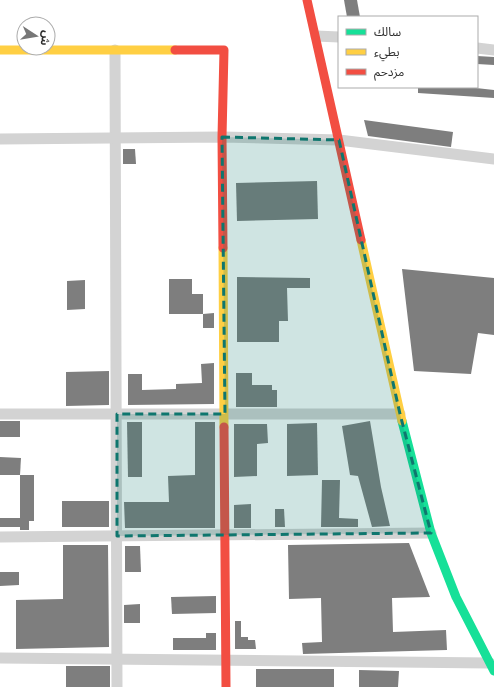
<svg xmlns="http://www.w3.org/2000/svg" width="494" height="687" font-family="'Fira Sans','Noto Sans Arabic',sans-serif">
<rect width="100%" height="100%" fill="#fff"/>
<g fill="#7e7e7e">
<path d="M344 0H357L360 17H347Z"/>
<path d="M477 56 494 57V65L477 64Z"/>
<path d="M418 87H467L494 90V98L418 93Z"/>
<path d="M364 120 453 132 451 147 368 136Z"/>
<path d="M123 149H135L136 164H123Z"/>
<path d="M317 181 318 219 237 221 236 183Z"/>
<path d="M402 269 494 278V335L478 333 471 374 414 371Z"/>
<path d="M237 277 310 278V288H287L288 321H279V342H237Z"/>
<path d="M169 279H192V294H203V314H169Z"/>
<path d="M85 280V309L67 310V281Z"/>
<path d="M214 313V328H203V314Z"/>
<path d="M214 363V404L128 405V374H142V390L176 389V384L202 383 201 364Z"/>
<path d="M109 371V405L66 406V372Z"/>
<path d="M236 373H252V385H272V390H277V407H236Z"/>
<rect x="0" y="421" width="20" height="16"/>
<path d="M370 421 381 487 390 526 372 527 358 476 350 475 342 426Z"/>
<path d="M127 422H142V477H128Z"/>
<path d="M195 422H215V528H125L124 502H169L168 476 195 475Z"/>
<path d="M317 423 318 475 287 476V424Z"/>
<path d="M234 424H267L268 443 257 444V476L234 477Z"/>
<path d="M0 457 21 458 20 475H0Z"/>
<path d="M20 475H34V521H29V530H20V527H0V518H20Z"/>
<path d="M322 480H340L339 518 358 519V527H321Z"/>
<rect x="62" y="501" width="47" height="26"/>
<path d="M251 504V528H234V505Z"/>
<path d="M275 509H284L285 527H275Z"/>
<path d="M409 543 430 597 392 598 393 632 446 630 447 650 303 654 302 643 322 642 321 598 289 599 288 545Z"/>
<path d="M63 545H108L109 647 16 649V600L63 599Z"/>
<path d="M125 546H140L141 572H125Z"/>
<path d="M0 572H19V585L0 586Z"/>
<path d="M216 596V613L172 614 171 597Z"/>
<path d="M140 604V623H124V605Z"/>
<path d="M235 621H241V637H248V640H255L256 649H235Z"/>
<path d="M206 633H216V650H173V638H206Z"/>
<rect x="66" y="666" width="44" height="21"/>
<rect x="256" y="669" width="78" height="18"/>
<path d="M359 670 399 671 398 687H359Z"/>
</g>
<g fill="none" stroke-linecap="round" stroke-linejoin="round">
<g stroke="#d3d3d3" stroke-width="11">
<path d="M316 36 339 37"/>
<path d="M477 48 494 50"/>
<path d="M115 50 117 687"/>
<path d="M0 139 222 137 339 140 494 159"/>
<path d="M0 414H400"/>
<path d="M0 537 431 533"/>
<path d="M0 658 490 663"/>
</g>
<path stroke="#16e098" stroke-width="9" d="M402 421 431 533 456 597 494 671"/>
<g stroke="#ffcf43" stroke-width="9">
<path d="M0 50H175"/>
<path d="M361 240 402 421"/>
<path d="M223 248 224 427"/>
</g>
<g stroke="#f24e42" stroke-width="9">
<path d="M307 0 361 240"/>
<path d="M175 50H224L222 137 223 248"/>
<path d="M224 427 226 687"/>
</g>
</g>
<path fill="#0f766e" fill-opacity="0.2" stroke="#0f766e" stroke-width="3" stroke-dasharray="8 5" stroke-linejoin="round" d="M222 137 339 140 400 414 431 533 117 536V414H225Z"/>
<rect x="338" y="16" width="140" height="72" fill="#ffffff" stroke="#ababab"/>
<rect x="346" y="29" width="20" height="6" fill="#16e098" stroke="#ababab"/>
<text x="374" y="36" font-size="12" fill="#2e2e2e">سالك</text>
<rect x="346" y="49" width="20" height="6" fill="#ffcf43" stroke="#ababab"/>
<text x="374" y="56" font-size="12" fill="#2e2e2e">بطيء</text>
<rect x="346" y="69" width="20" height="6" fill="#f24e42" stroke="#ababab"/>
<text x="374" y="76" font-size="12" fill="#2e2e2e">مزدحم</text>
<g transform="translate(36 36) rotate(102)"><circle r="19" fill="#ffffff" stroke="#ababab"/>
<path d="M0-3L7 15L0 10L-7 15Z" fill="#777777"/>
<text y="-6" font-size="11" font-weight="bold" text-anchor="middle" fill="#2e2e2e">ش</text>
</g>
</svg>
